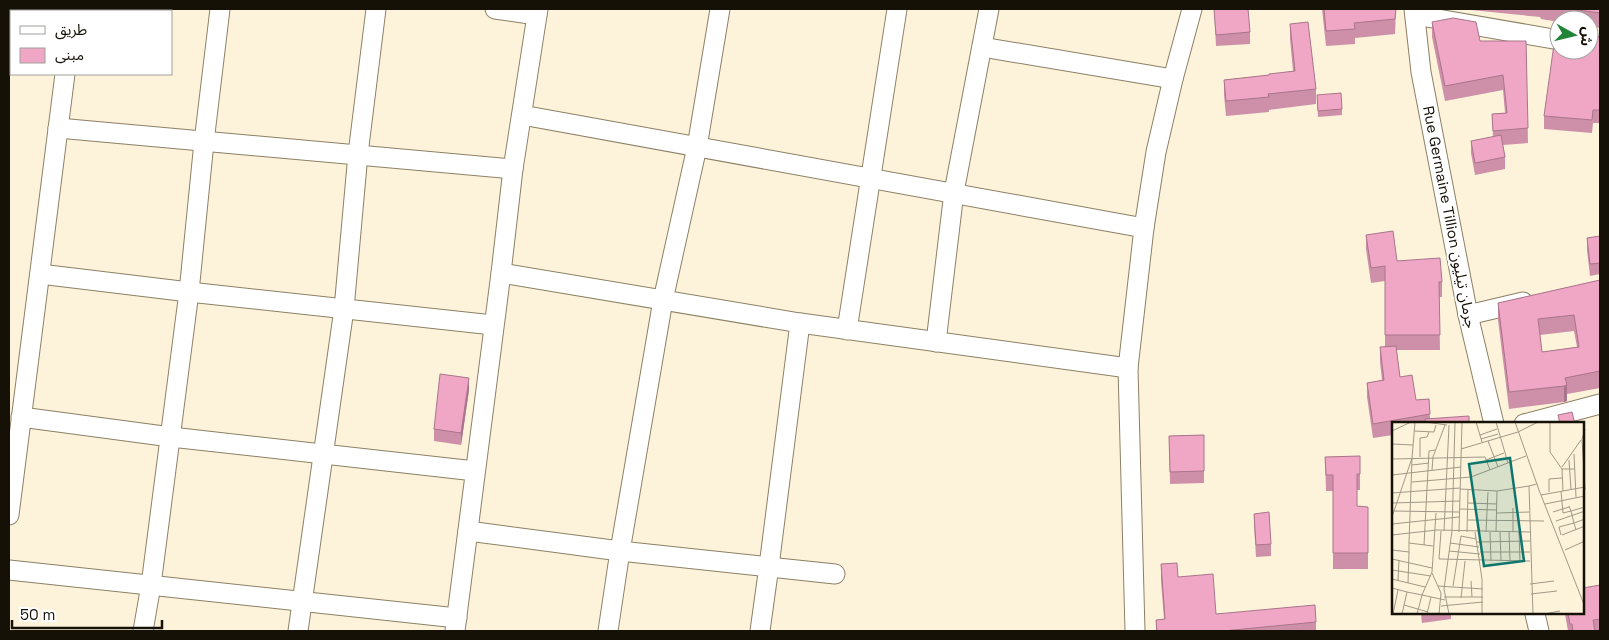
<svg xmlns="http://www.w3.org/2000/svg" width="1609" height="640" font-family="'Space Grotesk','Noto Sans Arabic',sans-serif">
<rect width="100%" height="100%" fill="#fdf3db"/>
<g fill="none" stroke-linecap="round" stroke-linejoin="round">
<g stroke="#8c8065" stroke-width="21">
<g id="minor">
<path d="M495 9 537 15"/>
<path d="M1414 9 1421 72 1468 315 1494 424"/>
<path d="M73 11V9"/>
<path d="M1415 15 1559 40"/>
<path d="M982 47 1173 79"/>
<path d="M522 115 1144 228"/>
<path d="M58 128 513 169"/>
<path d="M501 273 800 323 1128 368"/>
<path d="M40 274 189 292 493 325"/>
<path d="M1468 315 1523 302"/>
<path d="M847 330 897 9"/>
<path d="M936 342 954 192 989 9"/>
<path d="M21 417 171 437 475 471"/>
<path d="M1524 424 1600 404"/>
<path d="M9 515 65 74"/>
<path d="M468 531 620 551 835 574"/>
<path d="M9 570 457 618"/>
<path d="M1535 614 1539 631"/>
<path d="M143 631 151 585 189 292 204 142 220 9"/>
<path d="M298 631 344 309 358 154 376 9"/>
<path d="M455 631 501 273 513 169 538 9"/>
<path d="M608 631 620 551 663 300 697 147 720 9"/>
<path d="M760 631 769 566 800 323"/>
<path d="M1135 631 1128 368 1144 228 1156 152 1173 79 1192 9"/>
</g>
</g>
<use href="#minor" stroke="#fff" stroke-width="19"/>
</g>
<g fill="#ce90a9" fill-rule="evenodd">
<path d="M1214 9 1250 32V44L1216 46Z"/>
<path d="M1322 9H1396L1395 34 1355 38V44L1326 46Z"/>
<path d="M1461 9H1600V28L1589 26V20H1559V22L1541 19 1540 17Z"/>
<path d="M1432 22 1480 41H1526L1528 143 1503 145 1505 157V169L1475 175 1471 153V141L1493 137 1492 114 1505 113 1503 90 1445 101 1432 37Z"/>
<path d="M1290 24 1316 89V104L1269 110V112L1226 116 1224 95V80L1269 75 1293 71 1290 39Z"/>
<path d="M1600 34V123H1593L1592 133 1544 129V116L1590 43 1596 41Z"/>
<path d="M1317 95 1342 109V115L1318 117Z"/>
<path d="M1366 235 1397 261 1442 282V297H1439L1440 350H1396L1400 377 1416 400 1429 399 1430 418 1469 424H1393V435L1373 438 1367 397V383L1382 380 1380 362V347H1385V281L1371 283 1366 249Z"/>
<path d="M1600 236V274L1590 276 1587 250V238Z"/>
<path d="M1600 280V388L1567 394V401L1564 402 1509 409 1498 320V303ZM1574 331 1577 347 1542 352 1540 335Z"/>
<path d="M469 390 461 445 434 441V429Z"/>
<path d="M1204 435V483L1170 484 1169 436Z"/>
<path d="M1360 456V490H1357V506L1368 507V569H1333V491H1326L1325 457Z"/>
<path d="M1254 514 1271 544V556L1256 557 1254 525Z"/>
<path d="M1161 564 1178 577 1216 614 1316 622V631H1156V620L1164 619 1161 581Z"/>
<path d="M1600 585V631H1568L1565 614H1583L1585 588Z"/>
<path d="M1421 614H1451V619L1422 623Z"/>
</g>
<g fill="#a8758a">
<path d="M469 378V390L461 445V433Z"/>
<path d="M1567 385V401L1564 402V386Z"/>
</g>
<g fill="#f0a7c5" stroke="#a8758a" fill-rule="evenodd">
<path d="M1214 9H1248L1250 32 1216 35Z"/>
<path d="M1324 9H1396L1395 19 1354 23 1355 29 1326 31Z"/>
<path d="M1571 9H1600V13Z"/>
<path d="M1453 18 1476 22 1480 41H1526L1528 128 1493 131 1492 114 1507 113 1503 75 1445 86 1432 22Z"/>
<path d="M1308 22 1316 89 1268 94 1269 97 1226 101 1224 80 1269 75V74L1295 71 1290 24Z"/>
<path d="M1600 34V110H1593L1592 120 1544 116 1555 37H1559V50H1589V43L1596 41Z"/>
<path d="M1341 93 1342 109 1318 111 1317 95Z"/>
<path d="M1501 135 1505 157 1475 163 1471 141Z"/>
<path d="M1393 231 1397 261 1440 258 1442 282H1439L1440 335H1385V266L1371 268 1366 235Z"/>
<path d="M1600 236V263L1590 264 1587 238Z"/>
<path d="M1600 280V371L1565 378 1567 385 1564 386 1509 392 1498 303ZM1574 315 1579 347 1542 352 1538 319Z"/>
<path d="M1396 346 1400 377 1412 375 1416 400 1429 399 1430 414 1373 424 1367 383 1384 380 1380 347Z"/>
<path d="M440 374 469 378 461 433 434 429Z"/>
<path d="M1572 412 1575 424H1560L1558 415Z"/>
<path d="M1469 416V424H1425V419Z"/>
<path d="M1204 435V471L1170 472 1169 436Z"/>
<path d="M1360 456V474H1357V506L1368 507V553H1333V475H1326L1325 457Z"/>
<path d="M1269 512 1271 544 1256 545 1254 514Z"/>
<path d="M1177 563 1178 577 1213 574 1216 614 1315 605 1316 622 1223 631H1157L1156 620 1165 619 1161 564Z"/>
<path d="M1600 585V619L1593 620 1595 631H1573L1572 624H1570L1568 614H1583V588Z"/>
</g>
<g text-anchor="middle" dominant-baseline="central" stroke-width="4" stroke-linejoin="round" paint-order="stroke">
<g font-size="15" fill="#151107" stroke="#fff">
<text transform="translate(1450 217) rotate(79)">Rue Germaine Tillion جرمان تيليون</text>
</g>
</g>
<g transform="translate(1392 422)">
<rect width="192" height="192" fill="#fdf3db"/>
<path fill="none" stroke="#a09986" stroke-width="1" d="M33 0 55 3M84 0 90 20M104 0 116 41M123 0 147 68M158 0V30L170 47M193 7 190 17 193 68M0 9 19 0M22 9 42 10 44 3M88 13 105 7M89 17 106 12M96 19 106 45M0 22 21 23M69 27 126 10 146 0M182 32 184 75M28 35V16L35 15 37 10M20 36 17 121 41 124M0 37 93 35 98 48M94 38 112 31M177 38 179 67M20 43 37 41M170 45 189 18M40 48 41 35 53 3M0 53 69 45M20 60 79 55 134 34M68 67 105 69 137 64M147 68 193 185M169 69 171 91 179 89 177 84M171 69 170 47H183M157 70V57L170 56M0 71 68 66M149 73 193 65M0 81 68 79M76 81 105 82M153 82 193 74M121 86V110M68 87 105 88M0 89 67 90M161 90 177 85M44 91 40 150 30 173 53 178M105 91 137 90M0 95 20 36 23 0M76 98 152 99M164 99 193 89M0 102 67 95M184 108 182 101 193 97M49 109 47 137 138 139M52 109 57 3M67 110 70 0M75 110 76 68M83 110 90 157V192M94 110 96 70M98 110 99 139M104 110 105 69M108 110 109 139M117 110 118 139M127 110 128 139M0 113 45 108 138 110M169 113 167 105 182 101 179 89 193 85M170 113 193 104M85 120 138 119M58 121 87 125M32 123 37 29 43 28M0 128 17 130V121M173 128 193 119M57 129 88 132M88 130H138M0 137 40 146M0 148 39 154M40 151 49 171 47 192M0 157 33 165M6 159 7 138M79 159 80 175M16 161 17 130M138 162 162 159M46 164 91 167M61 164 69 114 84 117M0 166 15 170M139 172 165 169M52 175H91M69 176 73 139M12 183 36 190M49 184 91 180M1 192 6 168M10 192 15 170 30 173 25 192M35 192 39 175M57 192 52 167 60 109 63 0M141 192 137 64 145 62M152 192 168 189"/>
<path fill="#0f766e" fill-opacity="0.15" stroke="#0f766e" stroke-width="2.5" d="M118 36 132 139 92 144 77 42Z"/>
<rect width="192" height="192" fill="none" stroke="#151107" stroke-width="2.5"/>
</g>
<rect width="1609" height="640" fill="none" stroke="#151107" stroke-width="20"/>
<rect x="10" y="10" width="162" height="65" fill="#ffffff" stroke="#a1a09c"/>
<rect x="20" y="26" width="25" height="8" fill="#ffffff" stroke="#a1a09c"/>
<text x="55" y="35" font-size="15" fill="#151107">طريق</text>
<rect x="20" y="48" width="25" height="15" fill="#f0a7c5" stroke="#a1a09c"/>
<text x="55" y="60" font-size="15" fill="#151107">مبنى</text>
<g transform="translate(1574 35) rotate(98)"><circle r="24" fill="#ffffff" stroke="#a1a09c"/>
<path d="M0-4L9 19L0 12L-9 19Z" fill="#228437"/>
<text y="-8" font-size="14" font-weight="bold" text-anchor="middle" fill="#151107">ش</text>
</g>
<path d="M12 620v8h150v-8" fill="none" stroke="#151107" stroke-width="2.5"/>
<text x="20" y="620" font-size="15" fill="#151107" stroke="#ffffff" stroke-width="4" paint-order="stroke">50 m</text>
</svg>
